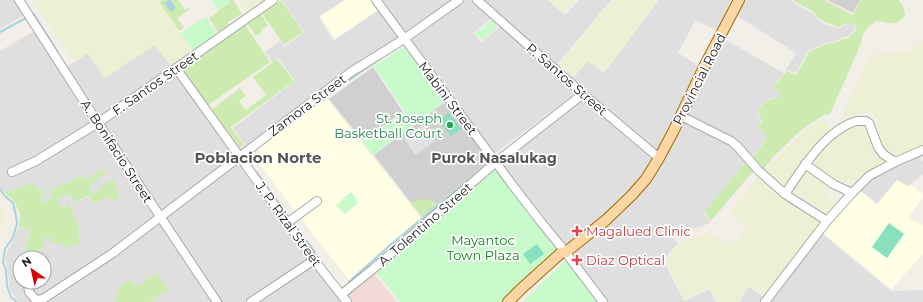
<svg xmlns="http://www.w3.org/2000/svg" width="923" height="302" font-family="Montserrat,sans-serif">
<rect width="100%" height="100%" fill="#f2efe9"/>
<g fill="#e0dfdf">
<path d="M0 0H18L25 15 0 29Z"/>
<path d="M282 0H344L319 16 333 41 379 10 399 40 243 152 241 149 245 145 233 128 295 81 278 58 272 62 265 52 280 41 284 47 304 32Z"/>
<path d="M378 0H457L404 37Z"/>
<path d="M466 0H475L493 17 473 33 482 42 500 26 575 94 494 154 411 41Z"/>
<path d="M480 0H548L565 15 579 0H611L555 67Z"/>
<path d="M659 0H731L718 31 695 20 678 53 704 69 659 158 572 79 588 61 604 73Z"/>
<path d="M742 0H790L804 9 813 13 815 17 826 25 838 28 848 24 853 23 855 30 848 36 842 38 835 42H828L808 51 796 73 787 70 772 87 778 92 780 97 777 99 772 98 769 99 759 108 757 111 761 122 758 126 757 128 758 130 760 129 764 132 766 135 767 139 703 213 711 222 701 227 689 229 679 234 674 240 678 243 663 260 684 301 710 289 716 302H605L569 255 634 196 722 38 784 73 796 53 734 14Z"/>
<path d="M38 29 67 67 88 53 105 78 155 44 314 260 251 302H150L169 289 138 287 129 280 120 286 117 294 116 302H19L10 290 6 256 13 239 19 227 31 229 29 235 24 258H20V268L18 269 20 282H44V258H40L37 249 43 248V240L46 238 78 233 79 230 78 225 74 217 71 205 61 209 60 207 57 200 58 198 71 194 74 202 89 197 94 205 109 196 113 202 120 196 114 189 100 186 102 189 93 194 89 186 99 177 106 172 84 180 67 184 50 192 52 197 44 203 40 196 44 193 39 191 33 182 14 190 4 192 0 188V51Z"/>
<path d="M582 97 655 158 645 175 622 200 592 226 567 246 501 163Z"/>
<path d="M917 153 923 162V175L907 186 897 180 877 204 857 188 869 176Z"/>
<path d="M818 230 891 291 923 290V302H739L749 287 765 298Z"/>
<path d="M313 264 342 299 339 302H258Z"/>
</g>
<path fill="#f2dad9" d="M372 271 397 302H350L343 294Z"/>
<g fill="#ffffe5">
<path d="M346 0H373L379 9 335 39 320 17Z"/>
<path d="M327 99 421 218 349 280 284 197 256 159 262 154 258 149Z"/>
<path d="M897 180 907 186 910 185 923 194V197L908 218 923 225V254L891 289 822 232 857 188 877 204Z"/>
</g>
<g fill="#d0d0d0">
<path d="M827 0H860L853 13Z"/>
<path d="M373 67 403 112 362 140 329 99Z"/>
<path d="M446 101 489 161 422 217 374 155Z"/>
</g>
<g fill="#eef0d5">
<path d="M31 0H157L192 50 170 65 155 45 104 78 88 53 74 62Z"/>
<path d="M239 0H268L248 14Z"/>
<path d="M550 0H577L565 13Z"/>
<path d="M613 0H659L604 73 588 61 572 79 557 67Z"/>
<path d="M923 41V148L896 159 887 154 881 146 876 119 869 111 840 120 869 58 879 52 886 54 913 49 915 43Z"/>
<path d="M824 118 829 124 833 138 853 126H863L870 136 874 150 896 161 852 188 841 179 826 194 838 204 827 215 765 171 774 160 802 132Z"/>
<path d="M758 177 821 223 764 295 749 286 738 302H717L710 287 684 299 665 260 680 243 705 232 715 237 732 243 746 228 729 212Z"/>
<path d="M0 200 6 216 0 232Z"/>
</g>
<g fill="#cdebb0">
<path d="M163 0H178L185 10 189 7 190 9 177 18 184 28 179 31 159 2Z"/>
<path d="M228 0H233L242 14 228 22 231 27 220 35 209 18 218 12 217 10H218L229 3Z"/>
<path d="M281 0 303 32 284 45 262 13Z"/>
<path d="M793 0H824L853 15 861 0H899L904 9 905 16C895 28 891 22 877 21L868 27 863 34 861 44 837 98 830 114 824 115 801 130 772 158 764 169 752 158 767 139 764 132 761 129H758L757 128 758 126 762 123 758 111C760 107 766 101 771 99 775 98 776 100 780 97L779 92 773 87 787 71 796 75 809 52 829 43H835L841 40 848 38 857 30 854 24C848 22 844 24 838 27L823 21 816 16 813 11 804 7Z"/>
<path d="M261 14 268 26 261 30 262 32 256 36 247 23Z"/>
<path d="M245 25 270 62 208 105 183 69Z"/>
<path d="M277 59 294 81 231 127 244 145 240 148 212 109 240 88 246 96 239 101 246 110 266 95 253 77Z"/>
<path d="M746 162 754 170 711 221 704 212Z"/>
<path d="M105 168 107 172 99 177V179L89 186 93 194 101 189 100 186 113 179 118 187 115 189 120 197 113 202 109 196 94 205 89 196 74 202 70 194 58 198 57 200 61 208 70 205 78 225 79 230 78 233 80 243 66 248 59 242 52 244 50 237 46 238 43 240V248L37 250 40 258H24L29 235 31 229 19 227 20 214 14 201 4 192 14 190 33 182 39 191 42 189 45 193 40 196 44 203 52 197 50 192 64 182 67 184 80 175 84 180Z"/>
<path d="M424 199 432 200 437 204 422 217 411 203 417 200Z"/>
<path d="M156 273 169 289 150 302H116C117 289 118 287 129 280L138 287Z"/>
</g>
<g fill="#c8facc">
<path d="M215 0H227L228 2 218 9 213 2Z"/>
<path d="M206 17 218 36 194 52 181 33Z"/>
<path d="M492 19 498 26 482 40 475 33 479 30 480 31Z"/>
<path d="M404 47 445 101 373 155 362 141 405 112 374 66Z"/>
<path d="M494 167 559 251 504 302H400L375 270Z"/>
<path d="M351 192 356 198 355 199 358 203 345 214 336 205Z"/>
<path d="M566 260 598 302H523Z"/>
</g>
<g fill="#88e0be">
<path d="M449 113 461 129 451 136 439 120Z"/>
<path d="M889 223 904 234 887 258 872 247Z"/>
<path d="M537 244 544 254 530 264 523 254Z"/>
</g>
<path fill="#e2e2e2" d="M423 125 435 141 415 155 404 138Z"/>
<path fill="#aad3df" d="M169 0H171L176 8 171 12 164 3Z"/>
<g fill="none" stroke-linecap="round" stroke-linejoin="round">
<g stroke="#aad3df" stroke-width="2">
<path d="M33 13 57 51"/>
<path d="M0 32 26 18"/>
<path d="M324 97 380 59"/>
<path d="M98 118 110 110"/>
<path d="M257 173 289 218"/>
<path d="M0 189 5 196 13 203 16 216 17 224 13 237 5 249 3 262 6 270 7 286 11 297 17 302"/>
<path d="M292 222 315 252"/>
<path d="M200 270 222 302"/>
<path d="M349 282 389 246 491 161"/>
</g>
<g stroke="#a9a9a9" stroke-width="10">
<g id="minor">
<path d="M19 0 98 123 217 302"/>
<path d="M376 0 511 183 541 222 563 249 603 302"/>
<path d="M477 0 583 94 659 158"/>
<path d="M176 68 314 260 347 302"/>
<path d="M681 116 731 141 737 146 758 170 785 194 827 221 765 302"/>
<path d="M805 164 833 184 852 193"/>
<path d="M12 172 36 161 98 123 273 0"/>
<path d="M785 194C802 169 826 129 857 121 860 121 863 121 866 121L869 123 878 147 883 154 895 162"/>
<path d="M827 221 852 193 869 176 895 162 923 150"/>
<path d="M287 223 317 201"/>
<path d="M28 283 29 292 35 299 38 300 43 299 113 253 322 94 351 72 404 39 459 0"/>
<path d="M342 294 373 269 496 162 583 94"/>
<path d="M251 302 314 260"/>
</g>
</g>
<g stroke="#a06b00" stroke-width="12">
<path id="major" d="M508 302 521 289 561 253 566 252 606 220 632 195 646 179 659 158 673 132 705 65 739 0"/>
</g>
<use href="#minor" stroke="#fff" stroke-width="8"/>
<use href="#major" stroke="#fcd6a4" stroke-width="10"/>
</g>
<circle fill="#2e9e5b" stroke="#fff" stroke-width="1.5" cx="450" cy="125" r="4"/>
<g fill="#e0444e" stroke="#fff" stroke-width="1.5">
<path d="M575 225h4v4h4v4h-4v4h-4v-4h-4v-4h4z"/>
<path d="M575 254h4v4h4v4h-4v4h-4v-4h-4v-4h4z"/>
</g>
<g text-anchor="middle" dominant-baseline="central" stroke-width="3.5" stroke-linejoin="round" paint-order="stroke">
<g font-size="13" fill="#222" stroke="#fff">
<text transform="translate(567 79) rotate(41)">P. Santos Street</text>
<text transform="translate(699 79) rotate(-63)">Provincial Road</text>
<text transform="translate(155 83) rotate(-35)">F. Santos Street</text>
<text transform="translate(448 98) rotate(53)">Mabini Street</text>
<text transform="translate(307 105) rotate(-37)">Zamora Street</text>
<text transform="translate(117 151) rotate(57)">A. Bonifacio Street</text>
<text transform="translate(289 224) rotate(54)">J. P. Rizal Street</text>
<text transform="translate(425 224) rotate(-41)">A. Tolentino Street</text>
</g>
<g font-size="13" fill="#27864d" stroke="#fff" text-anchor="end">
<text x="442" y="118">St. Joseph<tspan x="442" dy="15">Basketball Court</tspan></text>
</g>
<g font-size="13" fill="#be3a42" stroke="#fff" text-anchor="start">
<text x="586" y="231">Magalued Clinic</text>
<text x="586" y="260">Diaz Optical</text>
</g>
<g font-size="13" fill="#0c8416" stroke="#fff">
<text x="483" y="240">Mayantoc<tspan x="483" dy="15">Town Plaza</tspan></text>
</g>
<g font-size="14" font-weight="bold" fill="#555" stroke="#fff">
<text x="494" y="158">Purok Nasalukag</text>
</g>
<g font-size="15" font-weight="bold" fill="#555" stroke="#fff">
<text x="258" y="157">Poblacion Norte</text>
</g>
</g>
<g transform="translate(32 270) rotate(326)"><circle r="19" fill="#ffffff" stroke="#a7a7a7"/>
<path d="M0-3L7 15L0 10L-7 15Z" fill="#d40000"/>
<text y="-6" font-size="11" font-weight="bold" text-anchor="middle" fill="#222222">N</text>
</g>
</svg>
